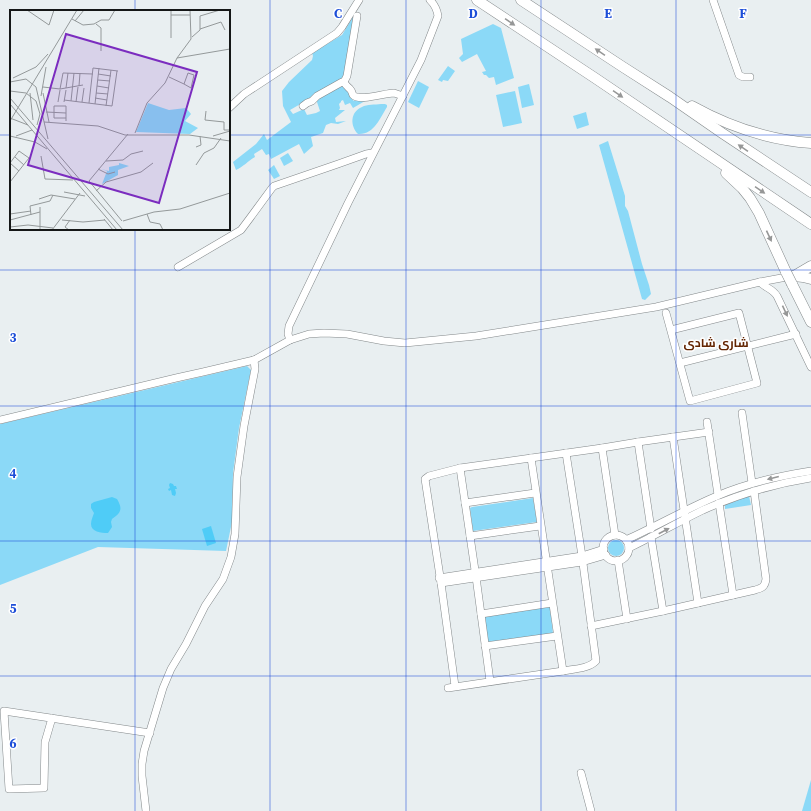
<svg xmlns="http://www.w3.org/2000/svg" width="811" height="811" font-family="'Source Serif 4',Cairo,serif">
<rect width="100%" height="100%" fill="#e9eff1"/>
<g fill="#8bd9f7">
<path d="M355 16 344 79 290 110 293 114 304 109 307 115 316 113 320 111 317 102 314 100 343 84 352 96 351 98 354 101 357 98 365 101 353 108 350 103 345 105 343 100 341 101V102L339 104 340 108 339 110H345L335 118 336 122 346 121 338 124 331 123 326 125 323 133 311 137 313 146 304 154 299 144 271 159 269 154 266 155 262 149 254 154 255 157C248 161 243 167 236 170L233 162 256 144 264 134 267 140 291 122 283 106 282 91 289 82 312 60 313 56 312 53 342 35 353 17Z"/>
<path d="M493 24 501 28 514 78 496 85 494 77 489 78 486 75H484L482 72 486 71 477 54 462 62 459 58 463 54 461 39Z"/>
<path d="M448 66 455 71 448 81 443 80 442 82 438 80Z"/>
<path d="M418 81 429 87 419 108 408 102Z"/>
<path d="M529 84 534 105 522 108 518 87Z"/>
<path d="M515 91 522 123 503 127 496 95Z"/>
<path d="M381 104H385L387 105V107C380 118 374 135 358 134 350 126 350 112 362 107 367 104 375 105 381 104Z"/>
<path d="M586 112 589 125 577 129 573 116Z"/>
<path d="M608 141 625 196V206L628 211 642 264 649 285 651 294 645 300 642 299 599 145Z"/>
<path d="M288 153 293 161 284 166 280 158Z"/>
<path d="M274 165 280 176 274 179 268 170Z"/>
<path d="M247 366 251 370 239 428 233 473 232 522 226 551 98 547 0 585V424Z"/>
<path d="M749 496 751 505 725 509V505Z"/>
<path d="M533 498 537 522 473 531 470 508 472 507Z"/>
<circle cx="616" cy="548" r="8"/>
<path d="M550 607 553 634 488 643 485 617 486 616Z"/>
<path d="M811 780V811H802Z"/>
</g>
<g fill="#4fccf7">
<path d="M170 483 173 484 174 486H176L177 489H175L176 493 175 496 172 495 171 490 169 491 168 489 170 488 169 485Z"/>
<path d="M112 497 117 499C123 509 121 513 112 519L111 522 112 527 108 533C101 533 91 532 91 524 91 520 93 516 94 513L91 508V504L94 502Z"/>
<path d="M211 526 216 543 207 546 202 529Z"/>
</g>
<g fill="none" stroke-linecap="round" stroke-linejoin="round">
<g stroke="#83888a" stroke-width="8">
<g id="minor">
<path d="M713 0 739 75 743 77H750"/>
<path d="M344 82 347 76 357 16"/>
<path d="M303 106 307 103 312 101 317 96 342 82H344C346 86 348 87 350 89 352 91 352 93 353 95 359 102 385 93 394 93 397 94 400 95 403 96"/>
<path d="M229 108 244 94 337 33 342 27 359 0"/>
<path d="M178 267 241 230 250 218 272 188 274 186 338 164 366 154 372 153"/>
<path d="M760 282C765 288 772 288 777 296L811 367"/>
<path d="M666 313 690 401 757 383 739 313 671 330"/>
<path d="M290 340 288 334 289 326 348 203 421 60 438 16C437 9 435 5 430 0"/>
<path d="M680 363 796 334"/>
<path d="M742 413 752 483"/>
<path d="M0 420 176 378 203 372 254 360 290 340 309 334 324 333 347 334 384 341 405 343 476 336 656 307 760 282 792 276"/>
<path d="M707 422 718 495"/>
<path d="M673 437 698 603"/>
<path d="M638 442 651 529"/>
<path d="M602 448 615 535"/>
<path d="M531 458 563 671"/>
<path d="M460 468 476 577 490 681"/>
<path d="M465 503 535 493"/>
<path d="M719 503 733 595"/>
<circle cx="616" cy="548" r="13"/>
<path d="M470 536 540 526"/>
<path d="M651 537 663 611"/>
<path d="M626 540C657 526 686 509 717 496 747 483 779 476 811 471"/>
<path d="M629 548C654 536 678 522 703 510 737 495 773 484 811 478"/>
<path d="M618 560 627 619"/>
<path d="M439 578 582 556 604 549"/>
<path d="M441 583 582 562 606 555"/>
<path d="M481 614 552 603"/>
<path d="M591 626 663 611 755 590C762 588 765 587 766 579L754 491"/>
<path d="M485 646 557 636"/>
<path d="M455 686 441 583 425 479 429 476 460 468 602 448 638 442 709 432"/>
<path d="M448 688 563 671C573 669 588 669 596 661L582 556 566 453"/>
<path d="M52 718 45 742 44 788 9 789 4 711 150 733"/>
<path d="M581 773 591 811"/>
<path d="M146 811 142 776V764L144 751 163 688 171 669 186 644 205 606 223 579 231 557 235 534 237 477 244 426 255 369 254 360"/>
</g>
</g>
<g stroke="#83888a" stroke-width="11">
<g id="highway">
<path d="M477 0 595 78 811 224"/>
<path d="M521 0 623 67 670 97 722 133 811 192"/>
<path d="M692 106C728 126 769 140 811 143"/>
<path d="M726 173 742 188 750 198 759 213 786 272"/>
<path d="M794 276 811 266"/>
<path d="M794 276 803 277 811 279"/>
<path d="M792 284 811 322"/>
</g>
</g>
<use href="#minor" stroke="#fff" stroke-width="7"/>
<use href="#highway" stroke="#fff" stroke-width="10"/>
<g stroke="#83888a" stroke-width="11" stroke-linecap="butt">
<path id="highway-bridge" d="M786 272 792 284"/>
</g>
<use href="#highway-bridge" stroke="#fff" stroke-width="10"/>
</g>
<defs><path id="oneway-solid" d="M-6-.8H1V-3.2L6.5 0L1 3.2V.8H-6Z"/></defs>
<g fill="#969797">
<use href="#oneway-solid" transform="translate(510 22) rotate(34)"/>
<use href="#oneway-solid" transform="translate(600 52) rotate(-146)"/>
<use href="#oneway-solid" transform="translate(618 94) rotate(34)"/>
<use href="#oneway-solid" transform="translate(743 148) rotate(-146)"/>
<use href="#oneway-solid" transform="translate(760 190) rotate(34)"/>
<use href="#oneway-solid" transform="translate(769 236) rotate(65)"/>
<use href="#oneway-solid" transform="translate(785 311) rotate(65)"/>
<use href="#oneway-solid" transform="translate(773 478) rotate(166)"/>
<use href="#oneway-solid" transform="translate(664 531) rotate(-28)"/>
</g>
<path fill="none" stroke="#1d4ed8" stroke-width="1" stroke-opacity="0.55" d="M135 0V11M270 0V811M406 0V811M541 0V811M676 0V811M0 135H11M229 135H811M135 229V811M0 270H811M0 406H811M0 541H811M0 676H811"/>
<g text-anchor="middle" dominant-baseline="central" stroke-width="3" stroke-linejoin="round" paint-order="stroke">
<g font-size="12" font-weight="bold" fill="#632400" stroke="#fff">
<text x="716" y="343">شاری شادی</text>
</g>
</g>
<g transform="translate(10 10)">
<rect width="220" height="220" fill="#e9eff1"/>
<path d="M138 93 159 100 176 98 181 104 175 111 188 118 180 124 126 122ZM109 153 119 156 108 160V165L92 174 97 161 91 159 99 161V157L109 155Z" fill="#8bd9f7"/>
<path fill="none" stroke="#94999a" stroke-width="1" d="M17 0 39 15 44 0M161 0V28M161 5H180M62 9 73 15 84 14 91 10H99L105 0M65 11 74 0M86 14 91 18V41M190 19 211 12 215 20M182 27 190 20V6L210 0M167 48 181 29 180 0M88 64 101 66M159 67 174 74 181 78 184 65 178 63 174 74M3 68 26 57 38 44M88 70 100 71M0 72 16 69 26 77 38 129M69 76 70 63M87 76 99 78M33 77 50 79 73 75M56 78 58 63M50 79 53 63 83 64M0 81 16 83 26 91 30 104 27 115M20 83 23 110M33 83 39 112M86 83 98 84M31 86 36 57M0 88 113 220M85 88 97 90M54 90 102 96 107 61M61 91 64 63M48 92 50 80M54 92 56 80M66 92 68 77M72 92 74 78M79 93 83 58 108 61M0 94 107 220M85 94 89 58M96 96 101 60M196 101 195 110 214 112V120H220M36 102 56 103M0 108 18 115M0 111 67 0M56 111V96H44V108H56M34 112 88 116 115 125H179L220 131M125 123 137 93 155 73 167 48 220 39M0 126 25 132 37 139M6 126 22 120M203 126 220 121M186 137 191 135 190 126M31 146 35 169 63 170M5 147 14 155M96 151 113 150 121 144 133 141M0 153 9 141 19 148 0 172M0 153 9 161M186 155 194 143 204 138 211 128M88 159 98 164 105 162M86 181 96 172 131 162 143 153M54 182 75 186M29 189 41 185 65 189M30 197V220M0 204 21 201M137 204 140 212 150 214 153 220M21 205 20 196 40 191 43 185M94 209 103 220M0 210 30 202M52 210 73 212 95 210M112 211 79 171 118 124M113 211 144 202 170 199 220 183M0 217 18 215 43 218M42 220 70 183M59 220 55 217 60 210"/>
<path fill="#7b2cbf" fill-opacity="0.15" stroke="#7b2cbf" stroke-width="2" d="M56 24 187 62 149 193 18 155Z"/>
<rect width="220" height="220" fill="none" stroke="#151717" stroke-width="2"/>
</g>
<g font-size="13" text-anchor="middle" font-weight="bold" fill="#1d4ed8" stroke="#fff" stroke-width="3" stroke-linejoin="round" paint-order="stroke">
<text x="338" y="18">C</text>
<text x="473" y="18">D</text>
<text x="608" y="18">E</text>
<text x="743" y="18">F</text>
<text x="13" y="342">3</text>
<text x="13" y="478">4</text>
<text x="13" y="613">5</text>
<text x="13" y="748">6</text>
</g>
</svg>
